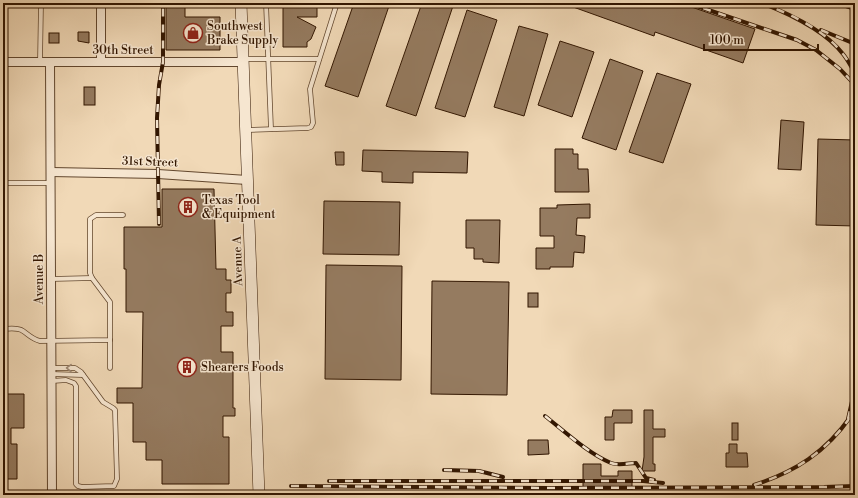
<svg xmlns="http://www.w3.org/2000/svg" width="858" height="498" font-family="'Libre Bodoni',serif">
<rect width="100%" height="100%" fill="#f1d9b7"/>
<filter id="stains"><feTurbulence type="fractalNoise" baseFrequency=".005" numOctaves="4"/><feColorMatrix values="0 0 0 0 .2 0 0 0 0 .09 0 0 0 0 .02 0 0 0 .5 -.17"/></filter>
<radialGradient id="worn" r=".72"><stop offset=".6" stop-color="#630" stop-opacity="0"/><stop offset="1" stop-color="#630" stop-opacity=".3"/></radialGradient>
<g fill="#957b60" stroke="#321601">
<path d="M166 3H185V17H220V50H166Z"/>
<path d="M285 3 317 4V17H297L316 27 311 39 307 42V47H283V4Z"/>
<path d="M354 3H390L358 97 325 86Z"/>
<path d="M422 3H454L416 116 386 106Z"/>
<path d="M562 3H680L755 29 743 63 655 32 654 36Z"/>
<path d="M467 10 497 20 465 117 435 108Z"/>
<path d="M519 26 548 34 524 116 494 107Z"/>
<path d="M78 32H89V43L78 41Z"/>
<rect x="49" y="33" width="10" height="10"/>
<path d="M560 41 594 52 572 117 538 105Z"/>
<path d="M610 59 643 71 616 150 582 138Z"/>
<path d="M657 73 691 84 663 163 629 152Z"/>
<rect x="84" y="87" width="11" height="18"/>
<path d="M781 120 804 122 801 170 778 169Z"/>
<path d="M818 139 855 140V226L816 225Z"/>
<path d="M555 149H573V154H578V169H588L589 192H555Z"/>
<path d="M363 150 468 152 467 173 413 172V183L382 182V172L362 171Z"/>
<path d="M335 152H344V165H336Z"/>
<path d="M162 189H214L216 269H226V280H231V293H226V312H233V326H221V352H233V408H235V416H223V437H229V484H162V460H146V442H133V403H117V388H142L143 312H126V269H124V227H162Z"/>
<path d="M324 201 400 202 399 255 323 254Z"/>
<path d="M590 204V218H577L576 235 585 236 584 253 574 252 573 267H550V269H536V248H554V236H540V208H557V205Z"/>
<path d="M466 220H500L499 263 483 262V259H474V248H466Z"/>
<path d="M326 265 402 266 401 380 325 379Z"/>
<path d="M432 281 509 282 507 395 431 394Z"/>
<rect x="528" y="293" width="10" height="14"/>
<path d="M3 394H24V428H11V444H17V479H3Z"/>
<path d="M613 410H632V423H614V440H605V417H612Z"/>
<path d="M644 410H653V429H665V437H653V464H655V471H642L644 457Z"/>
<rect x="732" y="423" width="6" height="17"/>
<path d="M528 440H548L549 454 528 455Z"/>
<path d="M729 444H737V453H747L748 467H726V453H729Z"/>
<path d="M583 464H601V476H618V471H632V491H583Z"/>
</g>
<g fill="none" stroke-linecap="round" stroke-linejoin="round">
<g stroke="#62472e" stroke-width="5.5">
<g id="lane">
<path d="M266 3 271 129"/>
<path d="M243 59H319"/>
<path d="M40 62 41 3"/>
<path d="M246 130 308 128 311 127 313 123 310 89 337 3"/>
<path d="M3 183H51"/>
<path d="M51 279 92 278"/>
<path d="M3 329C9 329 17 327 23 331 29 335 32 339 40 341L110 340V302L92 278 90 273V219L96 215H123"/>
<path d="M51 368H75L81 372 103 402 113 408 115 410 117 479 114 486 82 487 78 486 76 484V386L74 383 66 380 52 381"/>
<path d="M110 368V340"/>
<path d="M52 374 83 375"/>
</g>
</g>
<g stroke="#62472e" stroke-width="10">
<g id="street">
<path d="M101 3V62"/>
<path d="M3 62H243"/>
<path d="M50 62 52 495"/>
<path d="M51 172 158 174 247 180"/>
</g>
</g>
<g stroke="#321601" stroke-width="12">
<path id="secondary" d="M241 3 259 495"/>
</g>
<use href="#lane" stroke="#f6e6d0" stroke-width="4"/>
<use href="#street" stroke="#f6e6d0" stroke-width="8"/>
<use href="#secondary" stroke="#f6e6d0" stroke-width="11"/>
<g stroke="#321601" stroke-width="4">
<g id="rail">
<path d="M688 3 797 40 816 50 840 69 855 85"/>
<path d="M762 3C790 14 825 30 843 54 848 60 851 67 855 73"/>
<path d="M837 3 855 9"/>
<path d="M821 30 855 44"/>
<path d="M159 224 157 118 159 85 163 62V3"/>
<path d="M545 416C564 431 589 454 611 463 618 466 629 463 636 463L646 478 654 480"/>
<path d="M848 419 853 397 854 376 853 243"/>
<path d="M444 470 479 471 503 477"/>
<path d="M329 481H643L663 483"/>
<path d="M754 485C795 472 826 452 851 416"/>
<path d="M291 486 550 488 824 487 855 486"/>
</g>
</g>
<use href="#rail" stroke="#f6e6d0" stroke-width="2.5" stroke-dasharray="8" stroke-linecap="butt"/>
</g>
<defs><path id="oneway-chevron" d="M-2-3.5L2.5 0L-2 3.5" fill="none" stroke-width="1.6" stroke-linecap="round" stroke-linejoin="round"/></defs>
<use stroke="#9e8873" href="#oneway-chevron" transform="translate(69 368) rotate(-179)"/>
<defs>
<g id="shop-ring" transform="scale(1)"><circle r="9.5" fill="#f6e6d0" stroke="#8f2418" stroke-width="1.5"/><path d="M-5-2.5h2.3a2.7 3.5 0 0 1 5.4 0H5L5.5 6h-11ZM-1.5-2.5h3a1.5 2.3 0 0 0-3 0Z" fill="#8f2418"/></g>
<g id="building-ring" transform="scale(1)"><circle r="9.5" fill="#f6e6d0" stroke="#8f2418" stroke-width="1.5"/><path d="M-4-6H4V6H1V3H-1V6H-4ZM-2.5-4.3h1.7v1.8h-1.7ZM.8-4.3h1.7v1.8H.8ZM-2.5-1h1.7V.8h-1.7ZM.8-1h1.7V.8H.8Z" fill="#8f2418"/></g>
</defs>
<g fill-rule="evenodd">
<use href="#shop-ring" x="193" y="33"/>
<use href="#building-ring" x="188" y="207"/>
<use href="#building-ring" x="187" y="367"/>
</g>
<g text-anchor="middle" dominant-baseline="central" stroke-width="3" stroke-linejoin="round" paint-order="stroke">
<g font-size="12" fill="#321601" stroke="#f6e6d0" text-anchor="start">
<text x="207" y="26">Southwest<tspan x="207" dy="14">Brake Supply</tspan></text>
<text x="202" y="200">Texas Tool<tspan x="202" dy="14">&amp; Equipment</tspan></text>
<text x="201" y="367">Shearers Foods</text>
</g>
<g font-size="12" fill="#321601" stroke="#f6e6d0">
<text x="123" y="50">30th Street</text>
<text transform="translate(150 162) rotate(2)">31st Street</text>
<text transform="translate(238 261) rotate(-92)">Avenue A</text>
<text transform="translate(39 279) rotate(-90)">Avenue B</text>
</g>
</g>
<rect width="858" height="498" fill="none" stroke="#f1d9b7" stroke-width="16"/>
<rect x="4" y="4" width="850" height="490" fill="none" stroke="#321601" stroke-width="2"/>
<rect x="8" y="8" width="842" height="482" fill="none" stroke="#321601"/>
<path d="M704 44v6h114v-6" fill="none" stroke="#321601" stroke-width="2"/>
<text x="710" y="44" font-size="12" fill="#321601" stroke="#f6e6d0" stroke-width="3" paint-order="stroke">100 m</text>
<rect width="100%" height="100%" filter="url(#stains)"/>
<rect width="100%" height="100%" fill="url(#worn)"/>
</svg>
